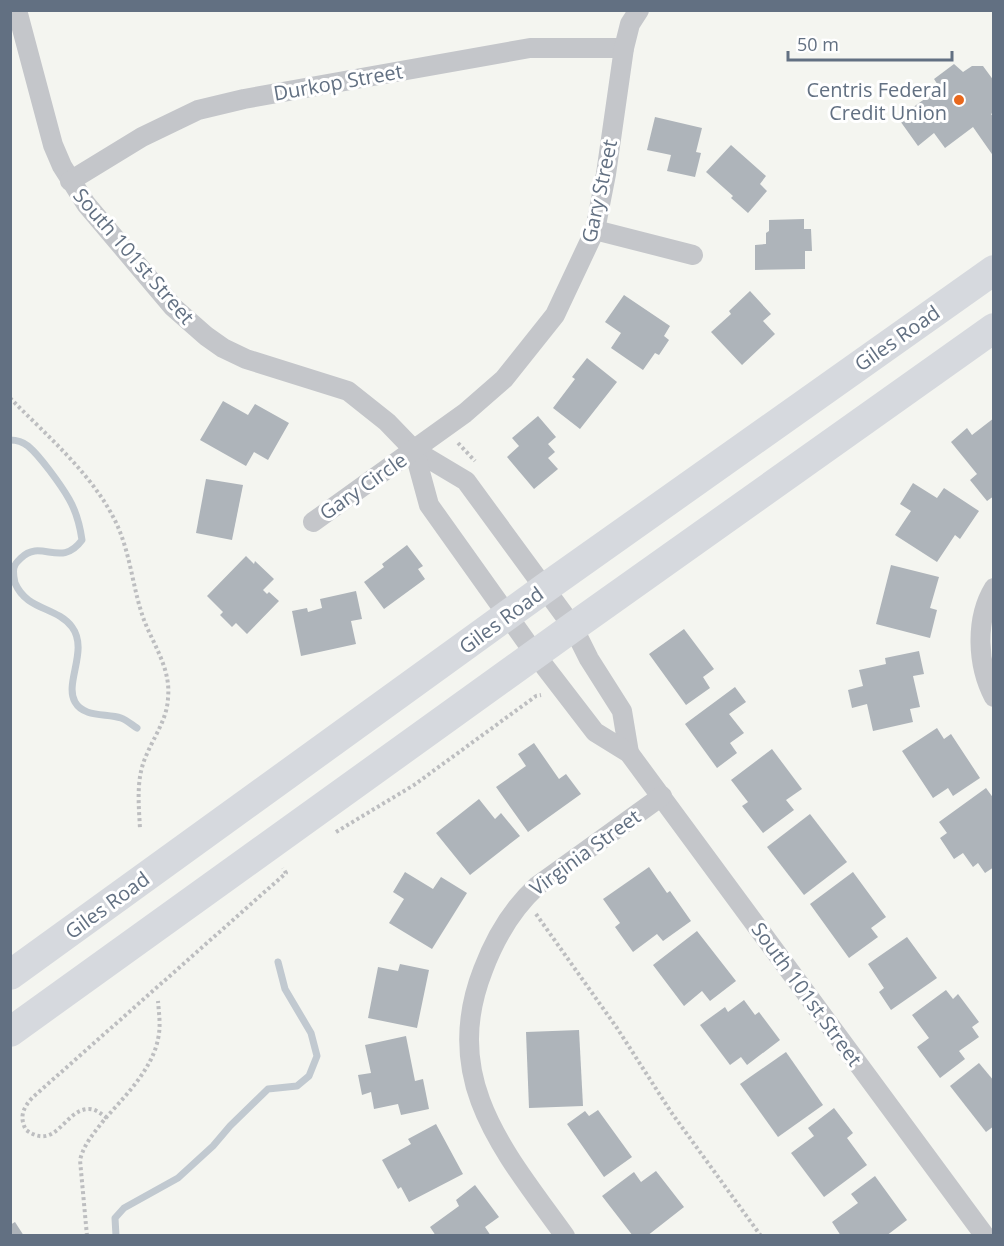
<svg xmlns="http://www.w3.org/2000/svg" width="1004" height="1246" font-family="'Open Sans',sans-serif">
<rect width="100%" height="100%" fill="#f4f5f0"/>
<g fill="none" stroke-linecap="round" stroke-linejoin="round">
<g stroke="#c1c9d0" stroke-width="7">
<path d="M10 440C17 440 23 442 28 446 40 456 61 485 69 499 76 511 80 526 82 540 61 569 41 538 21 558 20 559 15 564 15 565 12 570 14 578 15 583 27 611 56 606 72 627 89 650 64 683 75 702 84 718 107 713 121 718 127 720 132 725 137 728"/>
<path d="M116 1236 115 1218 124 1208 178 1178 213 1146 230 1126 268 1089 297 1086 309 1076 317 1056 311 1033 285 989 278 962"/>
</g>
</g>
<g fill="#aeb4ba">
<path d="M954 64 963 72 972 66H983L994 81V112L991 114 994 118V157L973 127 945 148 934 133 918 146 898 118 940 88 934 79Z"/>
<path d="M655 117 702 128 696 152 701 153 695 177 667 171 671 155 647 150Z"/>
<path d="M731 145 766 176 760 184 767 191 748 213 731 198 733 196 706 172Z"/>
<path d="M804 219V229H811L812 251H805V269L755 270V245L766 244V233L769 231V220Z"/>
<path d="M750 291 771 314 763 321 775 334 742 365 711 332 731 314 729 311Z"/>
<path d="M624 295 670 326 664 336 669 340 659 355 655 353 643 370 611 348 621 333 605 322Z"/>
<path d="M587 358 617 382 580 429 553 408 575 379 572 377Z"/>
<path d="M223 401 248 415 255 404 289 423 268 460 254 452 246 466 200 440Z"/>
<path d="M538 416 556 437 548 444 555 452 548 458 558 469 534 489 507 457 519 446 512 438Z"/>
<path d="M994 418V496L987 501 970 480 977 474 951 442 967 428 972 435Z"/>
<path d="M206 479 243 485 232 540 196 533Z"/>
<path d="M913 483 937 498 944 488 979 511 960 539 955 535 937 562 895 535 911 511 900 504Z"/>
<path d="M407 545 423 566 418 569 425 579 384 609 364 582 384 567 382 564Z"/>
<path d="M246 556 254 564 255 561 274 579 263 590 267 594 269 592 279 601 247 634 236 623 232 627 220 615 223 612 207 596Z"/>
<path d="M891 565 939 577 930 608 937 610 930 638 876 624Z"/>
<path d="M356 591 362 619 351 621 356 644 301 656 292 611 307 608 308 612 322 608 320 599Z"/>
<path d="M684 629 714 669 703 677 710 688 686 705 649 654Z"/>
<path d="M919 651 924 674 913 676 920 707 910 709 913 722 873 731 867 704 852 708 848 690 863 686 859 670 886 664 885 658Z"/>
<path d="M735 687 746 702 729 714 744 733 730 743 737 753 717 768 685 724Z"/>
<path d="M937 728 944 739 951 734 980 778 953 796 948 788 933 798 902 751Z"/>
<path d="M534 743 559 779 566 774 581 794 528 832 496 787 526 766 518 754Z"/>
<path d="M772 749 802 789 786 800 794 810 763 833 742 806 748 802 731 780Z"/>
<path d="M986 788 994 799V867L985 873 978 863 973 867 963 853 954 859 940 838 947 833 939 822Z"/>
<path d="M479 799 495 819 501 813 520 836 470 875 436 833Z"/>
<path d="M810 814 847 862 804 895 767 847Z"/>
<path d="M649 867 667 893 670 891 691 921 663 941 657 934 633 952 615 927 620 923 603 899Z"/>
<path d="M405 872 433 889 441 877 467 893 432 949 389 923 404 899 393 892Z"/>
<path d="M853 872 886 917 871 928 878 937 849 958 810 904Z"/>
<path d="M697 931 736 981 710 1001 702 991 684 1006 653 965Z"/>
<path d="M907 937 937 978 891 1010 879 992 884 988 868 964Z"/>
<path d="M400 964 429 970 417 1028 368 1018 378 967 398 971Z"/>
<path d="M946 990 953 999 958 994 979 1022 972 1027 979 1037 959 1051 965 1059 940 1078 917 1047 929 1038 912 1015Z"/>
<path d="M744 1000 755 1015 759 1012 780 1040 747 1065 741 1057 730 1065 700 1025 725 1007 728 1012Z"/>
<path d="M579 1030 583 1106 529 1108 526 1032Z"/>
<path d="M406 1036 415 1081 423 1079 429 1109 401 1115 398 1104 374 1109 371 1092 362 1095 358 1075 371 1073 365 1045Z"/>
<path d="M786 1052 823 1105 778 1137 740 1084Z"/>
<path d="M979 1063 994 1081V1126L986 1132 950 1086Z"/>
<path d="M834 1108 853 1133 847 1138 867 1165 824 1197 791 1153 814 1136 808 1128Z"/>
<path d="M598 1110 632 1157 604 1177 567 1124 585 1111 589 1116Z"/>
<path d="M436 1124 463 1174 409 1202 401 1187 398 1189 382 1160 411 1144 408 1139Z"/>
<path d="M656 1171 684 1207 647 1236H633L602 1196 634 1172 641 1182Z"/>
<path d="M875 1176 907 1220 886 1236H841L832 1222 858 1203 851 1194Z"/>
<path d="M475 1185 499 1217 485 1227 491 1236H436L430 1227 459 1206 456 1200Z"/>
<path d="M15 1222 24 1236H10V1225Z"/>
</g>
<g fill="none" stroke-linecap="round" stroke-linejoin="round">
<g stroke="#bdbec0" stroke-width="4" stroke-dasharray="3 3" stroke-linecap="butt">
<path d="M10 398C48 437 96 477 118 527 131 557 133 590 144 620 154 646 171 669 168 698 167 721 152 739 144 761 136 783 139 807 140 829"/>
<path d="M458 443 475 461"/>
<path d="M336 832 414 785 536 696 541 695"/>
<path d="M536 914 617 1028 671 1112 761 1236"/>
<path d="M107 1118C101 1114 96 1109 89 1109 64 1109 57 1152 26 1130 19 1117 23 1108 32 1098L286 873 283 868"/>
<path d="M87 1236 80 1160C84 1144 94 1133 104 1120 124 1097 152 1070 158 1039 161 1026 159 1014 158 1001"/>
</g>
<g stroke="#c4c6ca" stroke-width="20">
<path d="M17 10 53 145 62 166 86 204 173 307 206 336 223 348 246 359 348 391 387 422 414 450 466 481 573 627 589 659 622 711 629 753"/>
<path d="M70 181 142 137 198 110 244 99 530 48H624"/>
<path d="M595 230 693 255"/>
<path d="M414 450 429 505 535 654 595 732 629 753 985 1236"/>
<path d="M313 522 465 413 504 379 555 315 595 230 606 174 624 48 630 24 639 10"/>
<path d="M994 588C975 619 977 665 994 697"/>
<path d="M565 1236C504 1151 440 1080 483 970 495 938 512 909 537 886L662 796"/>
</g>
<g stroke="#d6d9de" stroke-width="30">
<path d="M10 975 545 588 994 270"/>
<path d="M10 1032 573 627 994 328"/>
</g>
</g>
<circle fill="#e8681d" stroke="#fff" stroke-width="2" cx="959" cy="100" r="6"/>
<g text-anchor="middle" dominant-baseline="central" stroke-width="6" stroke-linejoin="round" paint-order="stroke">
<g font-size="20" fill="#627082" stroke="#fff">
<text transform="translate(338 82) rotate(-10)">Durkop Street</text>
<text transform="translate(599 191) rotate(-78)">Gary Street</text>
<text transform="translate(134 256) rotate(49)">South 101st Street</text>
<text transform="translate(897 338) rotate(-35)">Giles Road</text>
<text transform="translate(363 486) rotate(-35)">Gary Circle</text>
<text transform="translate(501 620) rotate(-36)">Giles Road</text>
<text transform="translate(585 852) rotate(-36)">Virginia Street</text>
<text transform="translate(107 905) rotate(-36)">Giles Road</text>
<text transform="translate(807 994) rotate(54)">South 101st Street</text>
</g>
<g font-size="20" fill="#627082" stroke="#fff" text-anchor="end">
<text x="947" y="89">Centris Federal<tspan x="947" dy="23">Credit Union</tspan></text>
</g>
</g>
<rect width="1004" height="1246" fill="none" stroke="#627082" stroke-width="24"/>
<path d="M788 51v9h164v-9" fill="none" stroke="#627082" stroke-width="3"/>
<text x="797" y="51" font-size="18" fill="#627082" stroke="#ffffff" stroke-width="4.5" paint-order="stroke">50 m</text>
</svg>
